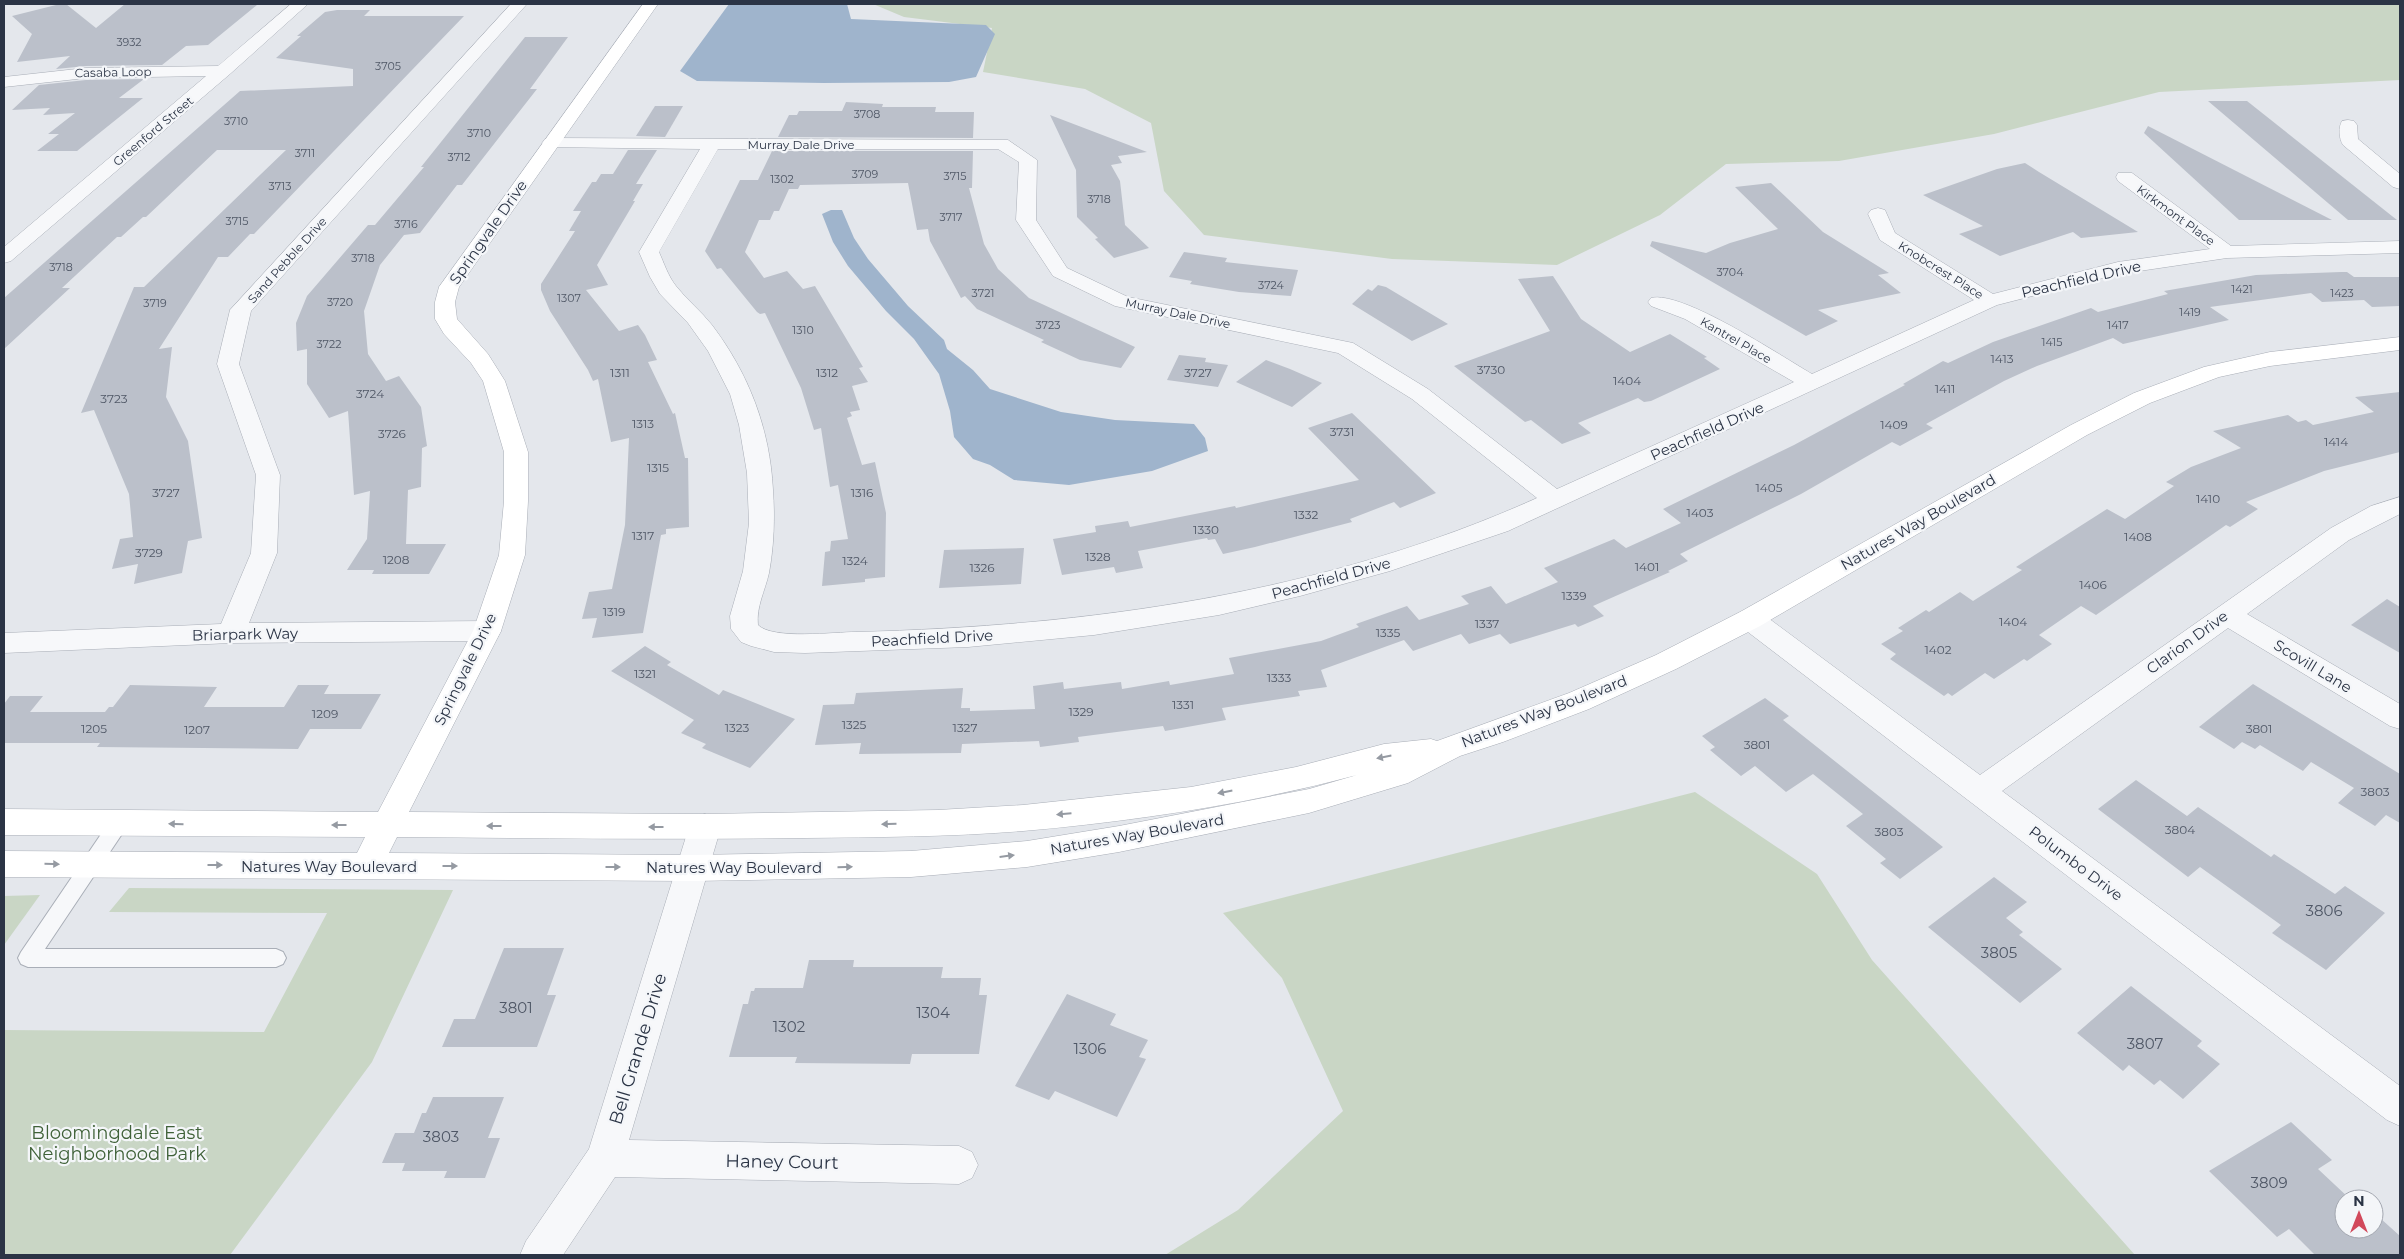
<svg xmlns="http://www.w3.org/2000/svg" width="2404" height="1259" font-family="Montserrat,sans-serif">
<rect width="100%" height="100%" fill="#e4e7ec"/>
<g fill="#c9d6c5">
<path d="M873 4H2400V80L2159 92 1994 134 1839 161 1726 164 1660 215 1557 265 1392 259 1204 235 1164 191 1151 123 1085 89 983 72 992 28 904 17Z"/>
<path d="M1695 792 1817 874 1872 960 2135 1255H1165L1238 1210 1343 1111 1282 978 1223 913Z"/>
<path d="M129 888 453 890 372 1062 230 1255H4V1030L264 1032 327 913 109 912Z"/>
<path d="M40 895 4 945V896Z"/>
</g>
<g fill="#9fb4cc">
<path d="M729 4H847L851 19 986 25 995 34 976 77 949 82 824 83 697 81 680 71Z"/>
<path d="M831 210H842L854 238 868 259 908 306 944 340 947 349 973 370 990 389 1061 412 1115 420 1194 424 1205 438 1208 451 1152 471 1069 485 1014 480 990 465 973 459 954 437 950 411 939 374 914 339 886 311 848 266 833 242 822 214Z"/>
</g>
<g fill="#bbc0ca">
<path d="M60 4H66L96 28 125 4 257 5 208 45 186 46 162 65 86 66 56 69 70 56 17 62 32 34 12 16Z"/>
<path d="M337 10H370L364 16H464L254 234H250L228 257H218L159 349 172 347 166 397 188 441 202 538 188 541 182 573 134 584 138 564 112 569 120 539 133 537 129 494 94 410 81 413 134 287H144L286 150H217L146 217H143L121 237H117L62 288H70L4 349V298L240 91 353 86V69L276 58 301 36H297L325 12Z"/>
<path d="M525 37H568L530 89H537L462 185H457L420 233 404 235 380 265 364 311 368 354 386 381 399 376 421 407 427 446 422 448 421 487 408 490 406 544H446L429 574H372L374 570H347L367 539 370 491 354 495 348 411 329 418 307 384V349L297 351 296 323 307 296 368 225H375L424 167H421Z"/>
<path d="M144 79 119 98H143L77 151H37L59 134H48L75 113 43 115 50 108 12 110 39 85 86 80Z"/>
<path d="M2208 101H2247L2397 220H2348Z"/>
<path d="M846 102 883 104 882 107H936L935 112H974L973 138 778 137 789 115H797L799 111H842Z"/>
<path d="M655 106H683L665 137 636 136Z"/>
<path d="M1050 115 1147 152 1118 156 1122 163 1111 165 1120 181 1125 225 1149 248 1114 258 1095 239 1098 238 1077 217 1076 170Z"/>
<path d="M2148 126 2332 220H2239L2144 133Z"/>
<path d="M628 150H657L636 184H643L633 201H635L597 265 608 285 586 290 619 331 638 325 645 335 657 360 648 362 673 414 675 413 685 458H688L689 527 666 529V534L661 535 643 633 592 638 597 618 582 619 589 592 612 589 625 525 629 438 611 442 598 379 593 381 588 370 550 311 541 290V284L575 231H569L581 211H573L592 182H596L601 174H613Z"/>
<path d="M772 151H973L972 188H969L984 244 998 269 1029 298 1135 347 1121 368 1080 360 1041 342 1044 340 977 309 965 296 961 298 930 241 928 229 917 230 908 183 800 185 798 189H789L779 211H774L770 220H759L745 252 764 278 787 271 803 289 815 286 863 367 859 368 868 382 852 386 860 410 850 412 852 416 847 418 862 465 875 462 886 513 885 577 865 579V582L822 586 825 552 830 551 831 541 848 539 838 485 830 487 821 428 814 430 801 388 765 313 760 314 757 312 721 268 717 269 705 251 740 180H758Z"/>
<path d="M2025 163 2039 172 2138 232 2081 238 2073 232 2000 256 1959 234 1983 226 1923 195 1997 169Z"/>
<path d="M1771 183 1823 232 1889 273 1878 275 1901 293 1818 310 1838 321 1806 336 1650 246 1652 241 1706 253 1730 243 1778 229 1735 187Z"/>
<path d="M1184 252 1227 258 1225 262 1298 270 1291 296 1239 292 1190 284 1192 281 1169 277Z"/>
<path d="M2341 272H2347L2354 277H2400V306L2372 307 2364 300 2322 302 2311 293 2210 307 2229 320 2123 344 2113 338 2037 366 2004 381 1926 424 1933 428 1900 446 1892 442 1801 494 1680 554 1688 561 1668 571 1670 572 1593 606 1604 616 1578 627 1575 624 1510 644 1500 634 1469 644 1461 634 1413 651 1404 640 1321 670 1327 687 1298 691 1300 696 1222 708 1226 720 1165 731 1163 726 1078 737 1079 742 1040 747 1039 741 962 744 961 753 859 754 861 743 815 745 823 705 854 704 856 693 963 688 961 708H970V711L1035 709 1033 686 1063 682 1064 689 1121 682 1122 689 1169 681 1170 685 1234 674 1229 658 1321 641 1359 627 1356 624 1407 606 1419 620 1469 604 1461 596 1491 586 1506 604 1558 582 1544 568 1614 539 1626 548 1681 523 1663 509 1794 445 1905 385 1903 384 1943 361 1948 363 1993 342 2091 308 2098 312 2168 294 2164 291 2256 275Z"/>
<path d="M1553 276 1581 319 1630 352 1670 334 1707 357 1704 358 1720 369 1651 401 1644 402 1638 398 1578 423 1591 433 1562 444 1531 420 1525 422 1454 366 1550 331 1518 279Z"/>
<path d="M1378 285 1386 287 1448 324 1412 341 1352 304 1368 289 1372 291Z"/>
<path d="M1179 355 1206 358 1205 362 1228 365 1218 387 1167 380Z"/>
<path d="M1266 360 1290 369 1322 383 1292 407 1236 382Z"/>
<path d="M2400 392V452L2324 471 2246 502 2258 509 2230 527 2226 525 2096 615 2081 606 2039 635 2052 644 2027 661 2024 659 1994 679 1985 673 1952 696 1948 693 1944 696 1890 659 1896 654 1881 644 1903 631 1898 628 1926 610 1929 612 1960 592 1973 601 2022 570 2016 567 2107 509 2125 519 2174 486 2166 482 2191 467 2241 448 2213 431 2288 415 2298 422 2306 420 2313 425 2374 412 2355 397Z"/>
<path d="M1352 413 1436 493 1400 508 1394 502 1350 519 1352 522 1255 547 1223 554 1215 539 1208 540 1207 538 1138 551 1143 568 1116 573 1114 567 1062 575 1053 539 1096 532 1095 526 1128 521 1130 527 1235 506 1236 508 1359 480 1308 428Z"/>
<path d="M1024 548 1021 584 939 588 944 550Z"/>
<path d="M2387 599 2400 607V653L2351 625Z"/>
<path d="M645 646 671 662 667 665 719 695 723 690 795 719 750 768 702 748 706 744 681 733 694 720 611 671Z"/>
<path d="M2253 684 2400 774V823L2386 815 2375 826 2338 803 2354 788 2311 762 2303 771 2260 745 2255 749 2242 742 2234 749 2199 727Z"/>
<path d="M130 685 217 687 204 707H284L298 685H329L324 694H381L361 729H310L298 749 97 747 100 743H5L4 745V704L10 696H43L30 712H105L109 707H113Z"/>
<path d="M1765 698 1789 716 1783 720 1943 847 1900 879 1880 863 1886 859 1846 826 1863 814 1813 774 1786 792 1755 766 1741 776 1710 750 1715 747 1702 736Z"/>
<path d="M2136 780 2187 816 2198 807 2271 857 2274 854 2335 894 2345 886 2385 913 2326 970 2272 933 2281 925 2200 867 2188 877 2098 809Z"/>
<path d="M1994 877 2027 902 2006 918 2023 932 2019 935 2062 969 2020 1003 1928 927Z"/>
<path d="M504 948H564L547 995H556L537 1047H442L454 1019H475Z"/>
<path d="M809 960H854L853 967H943L941 978H981L979 995H987L979 1054H912L910 1064 795 1063 797 1057H729L743 1004H748L751 991H754L755 988H803Z"/>
<path d="M2131 986 2202 1041 2197 1046 2220 1064 2183 1099 2160 1080 2154 1085 2129 1065 2123 1071 2077 1033Z"/>
<path d="M1067 994 1116 1014 1110 1025 1148 1040 1139 1057 1146 1059 1117 1117 1055 1091 1049 1100 1015 1086Z"/>
<path d="M433 1097H504L488 1138H500L485 1178H444L447 1171H402L405 1163H382L395 1133H414L422 1113H426Z"/>
<path d="M2291 1122 2332 1160 2318 1169 2350 1199H2344V1229H2374V1221L2380 1218 2400 1236V1255H2315L2289 1229 2277 1237 2209 1171Z"/>
</g>
<g fill="none" stroke-linecap="round" stroke-linejoin="round">
<g stroke="#a9aeb7" stroke-width="2">
<path id="lane" d="M119 816 126 818 128 823 126 828 45 949H276L283 952 286 958 283 964 276 967H28L21 964 18 958 21 952 112 818Z"/>
</g>
<g stroke="#a9aeb7" stroke-width="1">
<g id="street">
<path d="M291 4H308L230 74 11 261 4 263V247L206 76 86 78 4 87V77L86 68 218 66Z"/>
<path d="M511 4H527L251 311 239 364 280 475 277 553 249 623 487 621 497 624 501 631 497 638 487 641 231 643 4 653V633L221 624 251 553 256 475 217 364 230 310Z"/>
<path d="M2348 120 2354 121 2357 125 2358 139 2400 174V189L2393 187 2343 145C2339 139 2338 127 2342 121Z"/>
<path d="M551 138 1008 140 1037 160 1036 220 1067 268 1128 297 1353 343 1428 389 1557 489 1794 382 1685 319 1651 306 1648 302 1651 298C1682 290 1781 356 1812 374L1974 300 1880 240 1868 214 1871 210 1878 208 1885 210 1895 233 1993 294 2118 262 2210 249 2118 181 2116 177 2118 173H2132L2231 246 2400 241V253L2227 258 2119 274 1997 305 1508 531 1390 571 1300 596 1219 615 1094 635 968 647 805 653 774 652 751 646 741 642 731 629 730 616 743 571 749 523 747 473 739 425 730 394 708 351 688 323 660 294 650 277 639 252 700 149 545 147 542 143 545 139ZM718 149H998L1019 162 1016 220 1053 276 1115 306 1338 353 1412 399 1537 498C1324 594 1088 626 856 632 835 632 773 640 758 625 756 607 765 591 769 573 774 546 775 518 773 490 770 429 749 374 712 325 701 311 687 300 676 286 668 276 664 263 659 252Z"/>
<path d="M2400 497V514L2349 540 2247 614 2400 704V729L2390 726 2228 628 2002 791 2400 1086V1126L2387 1120 1740 626 1736 619 1740 612 1750 609 1760 612 1980 775 2331 528 2371 506Z"/>
<path d="M705 814 716 818 721 827 629 1140 959 1146 972 1152 978 1165 972 1178 959 1184 615 1177 563 1255H520L526 1241 589 1149 689 827 694 818Z"/>
</g>
</g>
<g stroke="#a9aeb7" stroke-width="1">
<path id="secondary" d="M643 4H658L459 287 455 302 457 319 488 354 505 381 528 452V501L525 555 501 631 409 812 705 814 938 810 1023 805 1191 787 1296 767 1384 744 1431 739 1437 741 1569 693 1656 655 1740 612 2071 425 2134 393 2204 367 2270 352 2400 337V350L2270 366 2219 377 2150 403 2087 435 1760 626 1676 669 1589 709 1503 742 1460 756 1408 783 1309 813 1119 852 1027 867 911 877 693 881 4 877V851L357 853 365 837 4 835V809L378 812 473 631 499 555 504 501V452L483 381 471 363 444 334 435 319V302L439 287ZM1357 775 1309 789 1119 826 1027 841 911 851 693 855 389 853 397 837C533 838 668 840 804 838 877 837 950 837 1023 831 1136 821 1248 804 1357 775Z"/>
</g>
<use href="#lane" fill="#f7f8fa" fill-rule="evenodd"/>
<use href="#street" fill="#f7f8fa" fill-rule="evenodd"/>
<use href="#secondary" fill="#fff" fill-rule="evenodd"/>
</g>
<defs><path id="oneway-solid" d="M-6-.8H1V-3.2L6.5 0L1 3.2V.8H-6Z" transform="scale(1.25)"/></defs>
<g fill="#959aa2">
<use href="#oneway-solid" transform="translate(1384 757) rotate(169)"/>
<use href="#oneway-solid" transform="translate(1225 792) rotate(169)"/>
<use href="#oneway-solid" transform="translate(1064 814) rotate(175)"/>
<use href="#oneway-solid" transform="translate(176 824) rotate(-179)"/>
<use href="#oneway-solid" transform="translate(889 824) rotate(178)"/>
<use href="#oneway-solid" transform="translate(339 825) rotate(-180)"/>
<use href="#oneway-solid" transform="translate(494 826) rotate(-180)"/>
<use href="#oneway-solid" transform="translate(656 827) rotate(-180)"/>
<use href="#oneway-solid" transform="translate(1007 856) rotate(-7)"/>
<use href="#oneway-solid" transform="translate(52 864) rotate(1)"/>
<use href="#oneway-solid" transform="translate(215 865)"/>
<use href="#oneway-solid" transform="translate(450 866)"/>
<use href="#oneway-solid" transform="translate(613 867)"/>
<use href="#oneway-solid" transform="translate(845 867) rotate(-1)"/>
</g>
<g text-anchor="middle" dominant-baseline="central" stroke-width="4.5" stroke-linejoin="round" paint-order="stroke">
<g font-size="11" fill="#4f5766">
<text x="129" y="42">3932</text>
<text x="388" y="66">3705</text>
<text x="867" y="114">3708</text>
<text x="236" y="121">3710</text>
<text x="479" y="133">3710</text>
<text x="305" y="153">3711</text>
<text x="459" y="157">3712</text>
<text x="865" y="174">3709</text>
<text x="955" y="176">3715</text>
<text x="782" y="179">1302</text>
<text x="280" y="186">3713</text>
<text x="1099" y="199">3718</text>
<text x="951" y="217">3717</text>
<text x="237" y="221">3715</text>
<text x="406" y="224">3716</text>
<text x="363" y="258">3718</text>
<text x="61" y="267">3718</text>
<text x="1730" y="272">3704</text>
<text x="1271" y="285">3724</text>
<text x="2242" y="289">1421</text>
<text x="983" y="293">3721</text>
<text x="2342" y="293">1423</text>
<text x="569" y="298">1307</text>
<text x="340" y="302">3720</text>
<text x="155" y="303">3719</text>
<text x="2190" y="312">1419</text>
<text x="1048" y="325">3723</text>
<text x="2118" y="325">1417</text>
<text x="803" y="330">1310</text>
<text x="2052" y="342">1415</text>
<text x="329" y="344">3722</text>
</g>
<g font-size="12" fill="#2b3445" stroke="#f4f6f9">
<text transform="translate(113 72) rotate(-1)">Casaba Loop</text>
<text transform="translate(153 131) rotate(-40)">Greenford Street</text>
<text x="801" y="144">Murray Dale Drive</text>
<text transform="translate(2176 215) rotate(36)">Kirkmont Place</text>
<text transform="translate(287 260) rotate(-48)">Sand Pebble Drive</text>
<text transform="translate(1941 270) rotate(32)">Knobcrest Place</text>
<text transform="translate(1178 313) rotate(12)">Murray Dale Drive</text>
<text transform="translate(1736 340) rotate(30)">Kantrel Place</text>
</g>
<g font-size="12" fill="#4f5766">
<text x="2002" y="358">1413</text>
<text x="1491" y="369">3730</text>
<text x="620" y="372">1311</text>
<text x="827" y="372">1312</text>
<text x="1198" y="372">3727</text>
<text x="1627" y="380">1404</text>
<text x="1945" y="388">1411</text>
<text x="370" y="393">3724</text>
<text x="114" y="398">3723</text>
<text x="643" y="423">1313</text>
<text x="1894" y="424">1409</text>
<text x="1342" y="431">3731</text>
<text x="392" y="433">3726</text>
<text x="2336" y="441">1414</text>
<text x="658" y="467">1315</text>
<text x="1769" y="487">1405</text>
<text x="166" y="492">3727</text>
<text x="862" y="492">1316</text>
<text x="2208" y="498">1410</text>
<text x="1700" y="512">1403</text>
<text x="1306" y="514">1332</text>
<text x="1206" y="529">1330</text>
<text x="643" y="535">1317</text>
<text x="2138" y="536">1408</text>
<text x="149" y="552">3729</text>
<text x="1098" y="556">1328</text>
<text x="396" y="559">1208</text>
<text x="855" y="560">1324</text>
<text x="1647" y="566">1401</text>
<text x="982" y="567">1326</text>
<text x="2093" y="584">1406</text>
<text x="1574" y="595">1339</text>
<text x="614" y="611">1319</text>
<text x="2013" y="621">1404</text>
<text x="1487" y="623">1337</text>
<text x="1388" y="632">1335</text>
<text x="1938" y="649">1402</text>
<text x="645" y="673">1321</text>
<text x="1279" y="677">1333</text>
<text x="1183" y="704">1331</text>
<text x="1081" y="711">1329</text>
<text x="325" y="713">1209</text>
<text x="854" y="724">1325</text>
<text x="737" y="727">1323</text>
<text x="965" y="727">1327</text>
<text x="94" y="728">1205</text>
<text x="2259" y="728">3801</text>
<text x="197" y="729">1207</text>
<text x="1757" y="744">3801</text>
<text x="2375" y="791">3803</text>
<text x="2180" y="829">3804</text>
<text x="1889" y="831">3803</text>
</g>
<g font-size="15" fill="#2b3445" stroke="#f4f6f9">
<text transform="translate(488 232) rotate(-55)">Springvale Drive</text>
<text transform="translate(2081 279) rotate(-13)">Peachfield Drive</text>
<text transform="translate(1707 431) rotate(-24)">Peachfield Drive</text>
<text transform="translate(1918 522) rotate(-30)">Natures Way Boulevard</text>
<text transform="translate(1331 578) rotate(-15)">Peachfield Drive</text>
<text transform="translate(245 634) rotate(-1)">Briarpark Way</text>
<text transform="translate(932 638) rotate(-3)">Peachfield Drive</text>
<text transform="translate(2187 642) rotate(-36)">Clarion Drive</text>
<text transform="translate(2313 666) rotate(31)">Scovill Lane</text>
<text transform="translate(465 669) rotate(-64)">Springvale Drive</text>
<text transform="translate(1544 711) rotate(-21)">Natures Way Boulevard</text>
<text transform="translate(1137 834) rotate(-10)">Natures Way Boulevard</text>
<text transform="translate(2076 863) rotate(37)">Polumbo Drive</text>
<text x="329" y="866">Natures Way Boulevard</text>
<text x="734" y="867">Natures Way Boulevard</text>
</g>
<g font-size="15" fill="#4f5766">
<text x="2324" y="910">3806</text>
<text x="1999" y="952">3805</text>
<text x="516" y="1007">3801</text>
<text x="933" y="1012">1304</text>
<text x="789" y="1026">1302</text>
<text x="2145" y="1043">3807</text>
<text x="1090" y="1048">1306</text>
<text x="441" y="1136">3803</text>
<text x="2269" y="1182">3809</text>
</g>
<g font-size="18" fill="#2b3445" stroke="#f4f6f9">
<text transform="translate(638 1049) rotate(-73)">Bell Grande Drive</text>
<text transform="translate(782 1162) rotate(1)">Haney Court</text>
</g>
<g font-size="18" fill="#3f6138" stroke="#f4f6f9">
<text x="117" y="1133">Bloomingdale East<tspan x="117" dy="21">Neighborhood Park</tspan></text>
</g>
</g>
<rect width="2404" height="1259" fill="none" stroke="#2b3445" stroke-width="10"/>
<g transform="translate(2359 1214)"><circle r="24" fill="#f4f6f9" stroke="#a4a8b1"/>
<path d="M0-4L9 19L0 12L-9 19Z" fill="#d1495b"/>
<text y="-8" font-size="14" font-weight="bold" text-anchor="middle" fill="#2b3445">N</text>
</g>
</svg>
